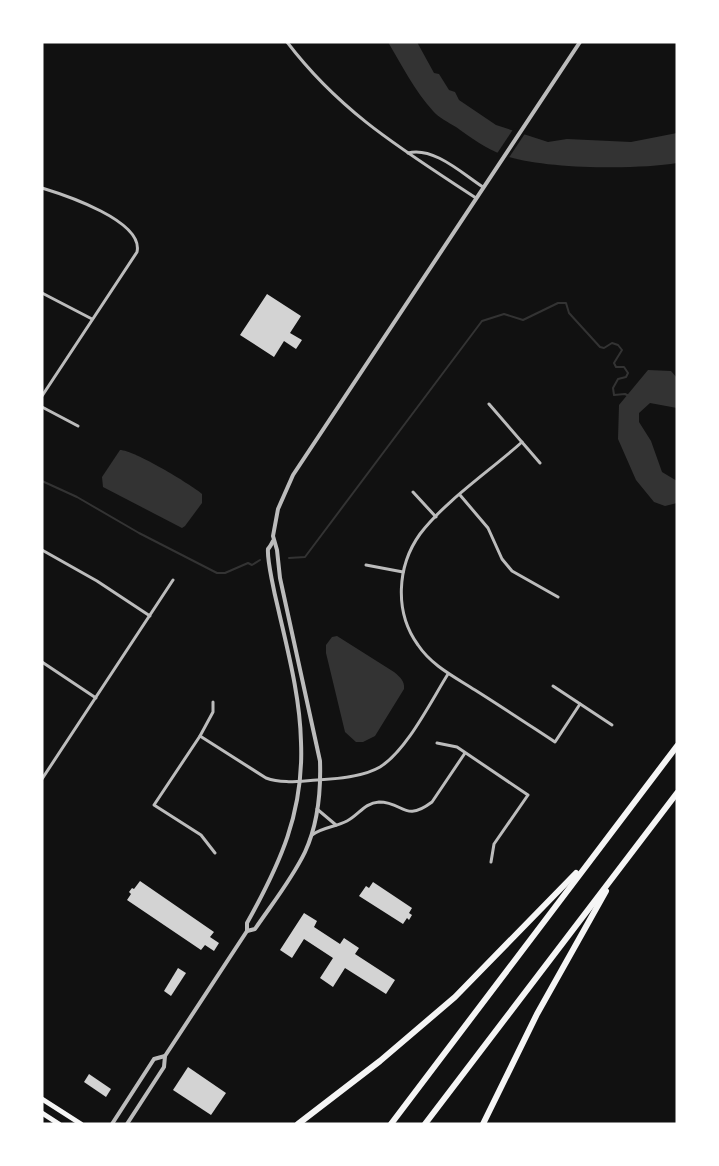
<svg xmlns="http://www.w3.org/2000/svg" width="719" height="1166" font-family="'PT Sans Narrow',sans-serif">
<rect width="100%" height="100%" fill="#111"/>
<g fill="#333">
<path d="M388 42H417L434 73 439 74 449 90 455 92 459 100 496 125 548 142 567 139 631 142 677 133V163C636 170 542 169 503 155 485 148 471 138 456 127 448 122 439 118 433 111 415 91 402 66 388 42Z"/>
<path d="M648 370 671 371 677 378V408L650 403 639 413V422L651 441 662 472 677 481V503L665 506 654 502 636 480 618 439 619 405Z"/>
<path d="M120 450C134 450 190 484 202 494V503L185 526 182 528 103 487 102 477Z"/>
<path d="M337 636 394 672C400 677 405 681 404 689L375 736 363 742H356L345 732 326 653V645L332 637Z"/>
</g>
<path fill="#111" d="M514 128 526 132 508 159 496 155Z"/>
<g fill="none" stroke-linecap="round" stroke-linejoin="round">
<g stroke="#333" stroke-width="2">
<path d="M42 481 77 497 139 533 217 573H225L248 563 252 565 260 560"/>
<path d="M289 558 305 557 482 321 504 314 523 320 558 303H566L569 313 600 347 604 348 612 343 618 345 622 350 614 363 616 367H624L628 373 626 377 618 379 613 388 614 395 625 394 629 396"/>
</g>
</g>
<g fill="#d3d3d3">
<path d="M267 294 301 316 290 333 302 340 296 349 284 341 274 357 240 335Z"/>
<path d="M140 881 214 932 210 937 219 943 214 951 205 945 201 950 127 900 131 894 129 892 132 888 134 889Z"/>
<path d="M373 882 412 908 409 913 412 915 409 920 407 918 403 924 359 896 366 886 369 888Z"/>
<path d="M304 913 317 921 314 927 340 944 344 938 359 948 355 954 395 980 386 994 345 968 333 987 320 978 333 958 304 939 292 958 280 950Z"/>
<path d="M178 968 186 973 171 996 164 991Z"/>
<path d="M188 1067 226 1093 211 1115 173 1090Z"/>
<path d="M89 1074 111 1089 106 1097 84 1082Z"/>
</g>
<g fill="none" stroke-linecap="round" stroke-linejoin="round">
<g stroke="#bcbcbc" stroke-width="3">
<path d="M287 42C341 113 403 150 476 198"/>
<path d="M408 153C433 146 463 174 483 187"/>
<path d="M42 188C65 195 144 221 137 252L42 396"/>
<path d="M42 293 92 319"/>
<path d="M489 404 540 463"/>
<path d="M42 407 78 426"/>
<path d="M522 442C491 470 445 501 420 534 397 566 394 612 418 645 432 666 455 677 475 690 502 707 529 725 555 742L580 704"/>
<path d="M413 492 436 517"/>
<path d="M460 495 488 528 502 559 512 571 558 597"/>
<path d="M42 550 97 581 150 616"/>
<path d="M366 565 403 572"/>
<path d="M42 662 96 698"/>
<path d="M553 686 612 725"/>
<path d="M213 702V712L200 736 154 805 201 835 215 853"/>
<path d="M200 736 266 778C282 784 300 781 317 780 337 779 363 777 380 767 407 750 431 701 448 674"/>
<path d="M437 743 457 747 528 795 494 844 491 862"/>
<path d="M42 779 173 580"/>
<path d="M317 809 336 825"/>
<path d="M312 835C323 827 336 827 347 821 359 815 364 803 379 802 404 802 404 823 432 802L465 753"/>
</g>
<g stroke="#bcbcbc" stroke-width="4">
<path d="M247 931 255 929C272 904 292 879 305 852 318 824 321 792 320 761L280 578 277 550 273 536 278 509 293 475 580 42"/>
<path d="M112 1124 154 1059 165 1056"/>
<path d="M127 1124 164 1067 165 1056 247 931V923C280 864 304 812 301 742 300 697 288 652 278 608 275 596 267 560 268 549 269 548 272 543 273 541"/>
</g>
<g stroke="#f5f5f5" stroke-width="5">
<path d="M42 1099 81 1124"/>
<path d="M42 1113 59 1124"/>
</g>
<g stroke="#f5f5f5" stroke-width="6">
<path d="M298 1124 380 1061 455 997 576 873"/>
<path d="M391 1124 677 746"/>
<path d="M425 1124 677 793"/>
<path d="M483 1124 537 1014 606 891"/>
</g>
</g>
<rect width="719" height="1166" fill="none" stroke="#ffffff" stroke-width="87"/>
</svg>
